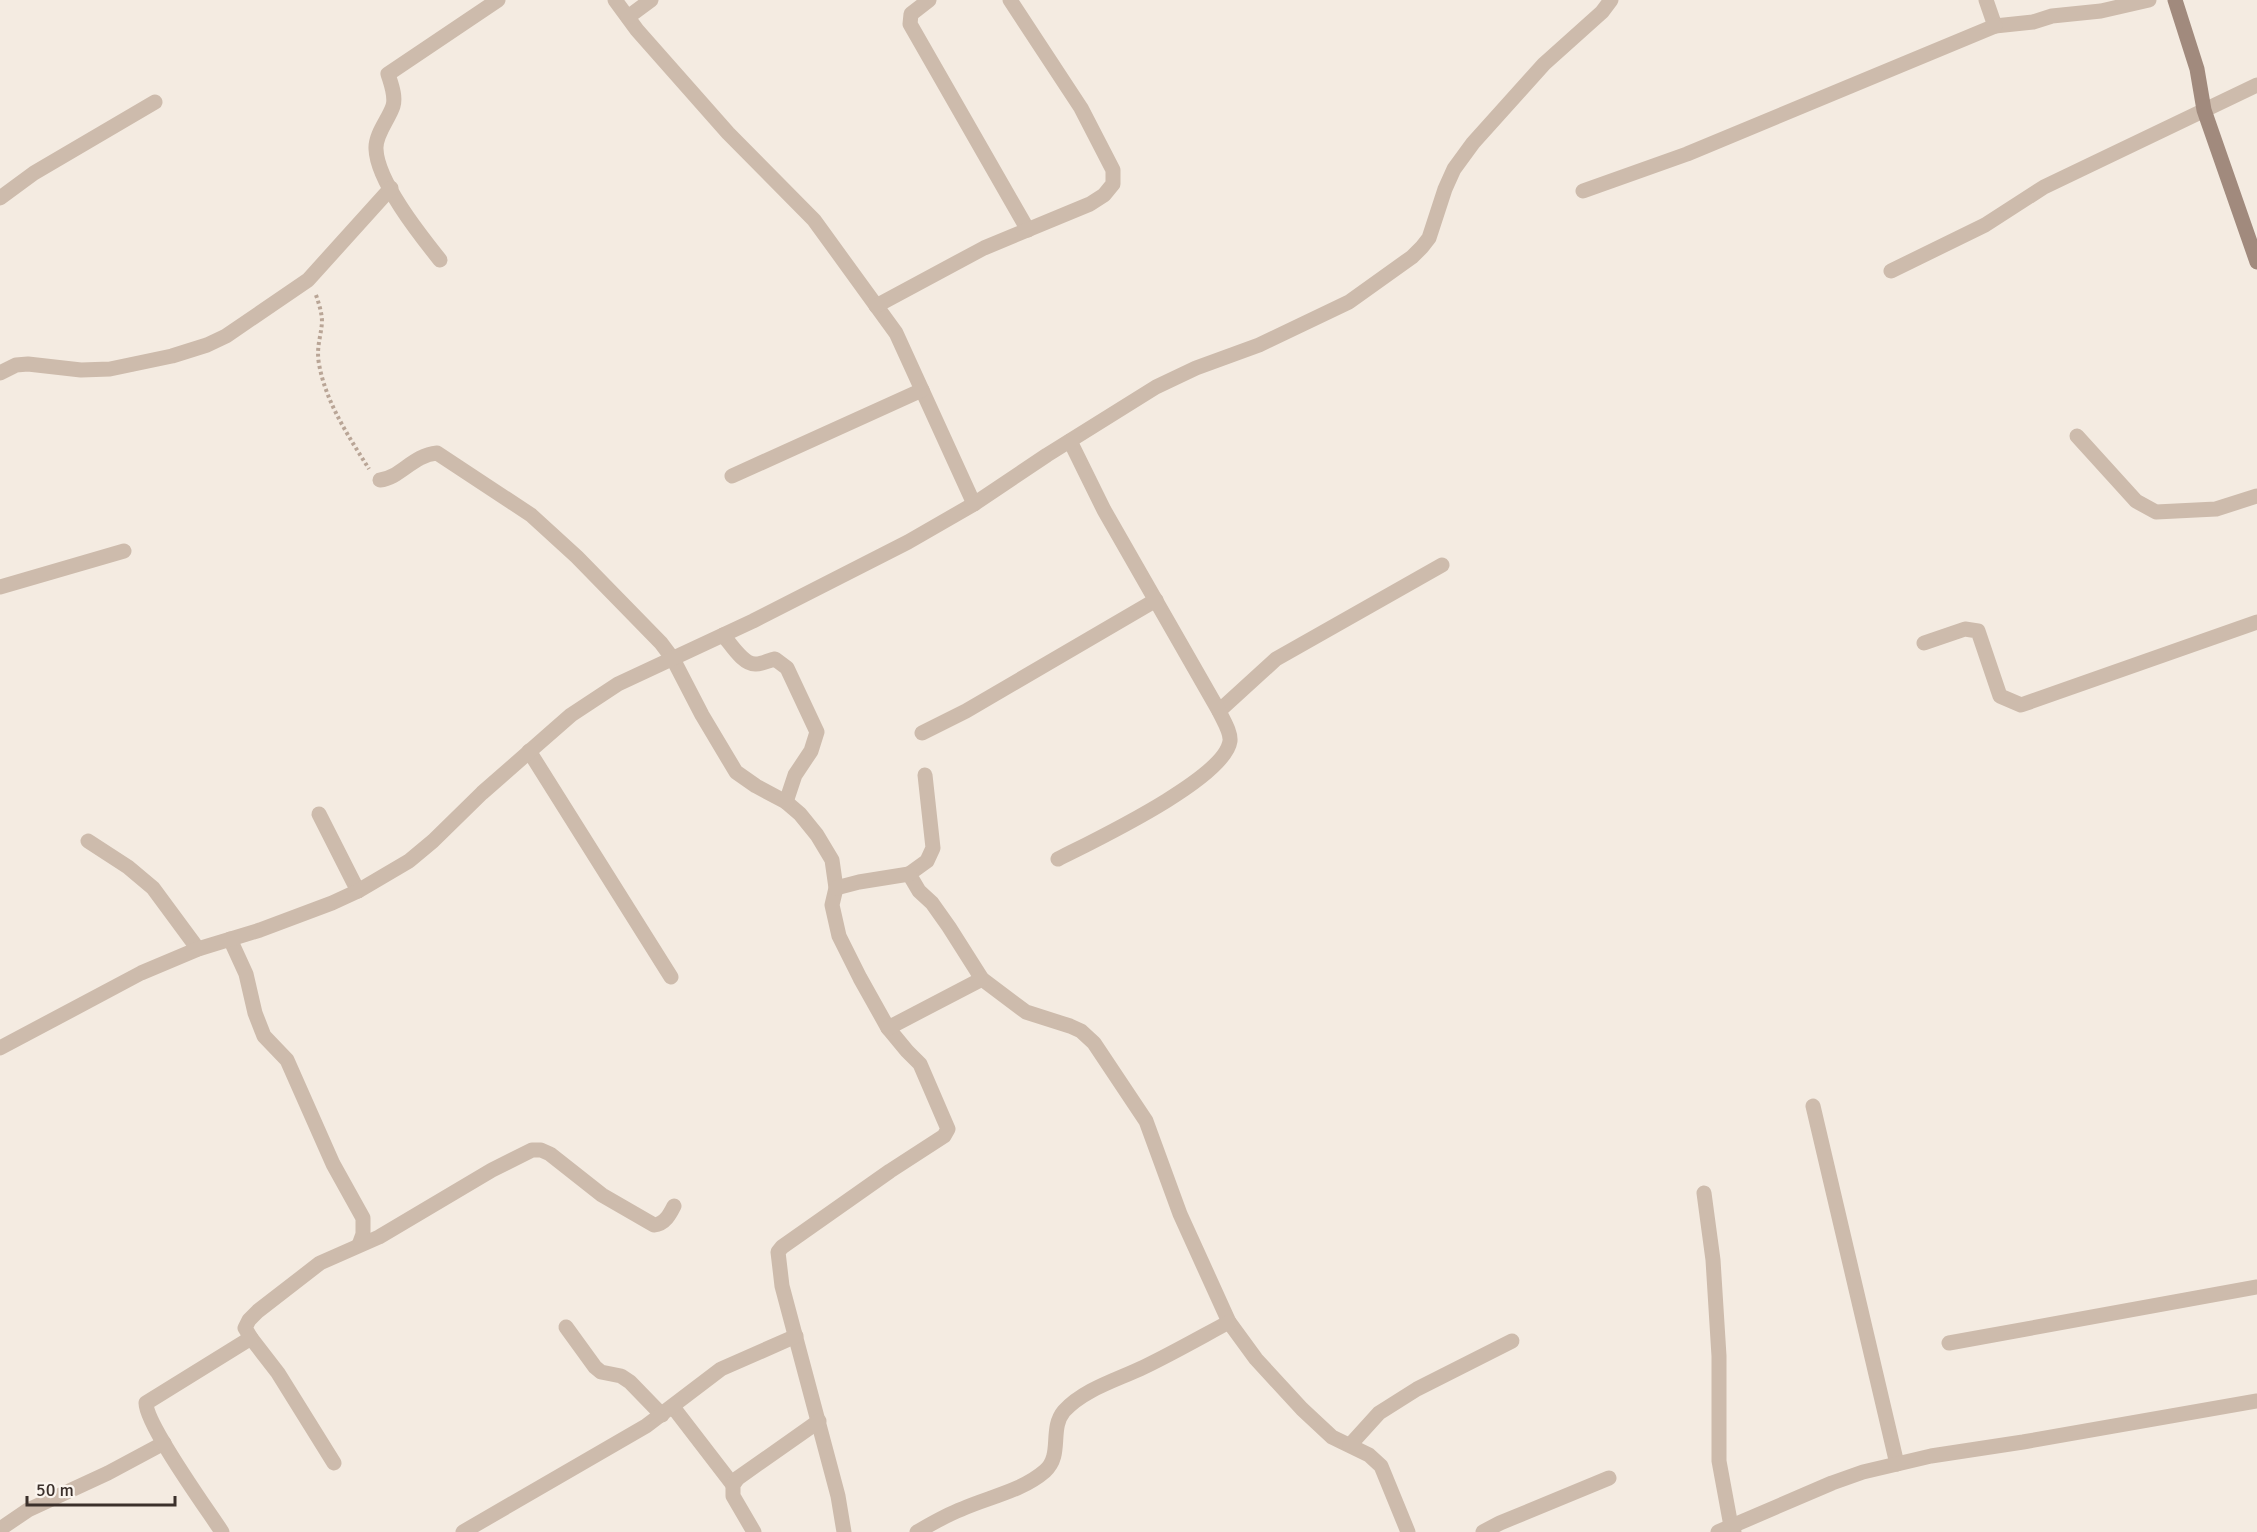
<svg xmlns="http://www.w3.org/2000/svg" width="2257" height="1532" font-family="Signika,sans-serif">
<rect width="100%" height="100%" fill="#f4ebe1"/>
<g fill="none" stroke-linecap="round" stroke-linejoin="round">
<path stroke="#b9a596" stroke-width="4" stroke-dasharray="3 3" stroke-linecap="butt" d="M316 295C319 304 322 313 322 322 321 337 316 347 319 364 326 403 349 437 369 469"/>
<g stroke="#cdbbac" stroke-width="15">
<path d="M615 0 637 30 728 133 814 220 888 322 896 333 974 504"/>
<path d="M929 0 911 14 910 24 1028 230"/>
<path d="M1986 0 1995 26 2033 22 2052 16 2101 11 2149 0"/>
<path d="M628 17 651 0"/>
<path d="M1583 191 1687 154 1995 26"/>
<path d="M0 198 34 173 155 102"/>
<path d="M440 260C420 235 377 181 376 149 375 134 389 119 393 106 396 96 391 84 388 74L498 0"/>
<path d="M1891 271 1985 225 2044 187 2257 85"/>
<path d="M876 306 984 248 1090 204 1104 195 1113 184V170L1081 108 1010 0"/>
<path d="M0 373 16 365 28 364 81 370 110 369 172 356 207 345 226 336 308 280 391 188"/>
<path d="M2077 436 2136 501 2156 512 2216 509 2257 496"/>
<path d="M732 476 922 390"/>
<path d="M380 480C400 478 413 455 437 453L531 515 577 557 661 643 673 659 702 715 736 772 756 786 786 802 800 814 817 835 832 860 836 888 832 905 839 936 860 978 888 1028 907 1051 920 1064 948 1129 944 1136 890 1171 782 1247 778 1252 782 1286 838 1496 844 1532"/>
<path d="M0 587 124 551"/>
<path d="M723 635C731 644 743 665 756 664 762 664 769 660 775 659L787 668 817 732 811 751 795 775 786 802"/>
<path d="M1924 643 1965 629 1978 631 2000 696 2021 705 2257 622"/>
<path d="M1219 711 1276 659 1442 565"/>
<path d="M922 733 966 711 1156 600"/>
<path d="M529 751 671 977"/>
<path d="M925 775 933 848 927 861 909 874 919 891 932 903 949 927 982 979 1026 1012 1070 1026 1081 1031 1094 1043 1146 1121 1180 1214 1229 1322 1256 1359 1302 1409 1332 1437 1369 1455 1381 1466 1408 1532"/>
<path d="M319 814 358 891"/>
<path d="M88 841 128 867 153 888 198 949"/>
<path d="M1058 859C1091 842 1225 779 1230 741 1231 732 1223 720 1219 711L1104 510 1070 441"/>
<path d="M836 888 859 882 909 874"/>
<path d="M230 939 246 974 255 1013 264 1036 287 1060 333 1164 363 1218V1234L359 1245"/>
<path d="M888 1028 982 979"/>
<path d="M0 1048 141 973 198 949 260 930 332 903 358 891 409 861 433 841 482 793 555 729 571 715 618 684 753 621 908 542 974 504 1047 455 1156 387 1196 368 1259 345 1349 302 1412 257 1422 247 1429 238 1445 189 1454 169 1473 143 1544 64 1602 12 1611 0"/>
<path d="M1813 1106 1897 1464"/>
<path d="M1704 1193 1713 1260 1719 1356V1461L1731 1526 1734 1532"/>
<path d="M566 1327 595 1367 601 1372 621 1376 630 1382 662 1415"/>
<path d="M251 1338 278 1373 334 1463"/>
<path d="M1949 1343 2257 1287"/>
<path d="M673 1407 733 1485"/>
<path d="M1350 1445 1379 1413 1417 1389 1512 1341"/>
<path d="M0 1529 28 1510 108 1473 164 1443"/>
<path d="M222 1532C207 1509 146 1425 146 1403L251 1338 245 1328 249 1320 258 1311 320 1263 379 1237 492 1170 532 1150H541L550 1154 602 1195 654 1225C665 1224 670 1214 674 1206"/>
<path d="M463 1532 646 1426 721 1369 796 1336"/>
<path d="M754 1532 733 1496V1485L738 1478 819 1421"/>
<path d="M917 1532C931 1524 946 1515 962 1509 989 1497 1022 1491 1045 1471 1063 1455 1049 1429 1064 1411 1084 1389 1117 1380 1144 1367 1173 1353 1201 1337 1229 1322"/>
<path d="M1483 1532 1500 1523 1609 1478"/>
<path d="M1718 1532 1832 1483 1863 1472 1931 1456 2023 1442 2257 1401"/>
</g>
<path stroke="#a18a7d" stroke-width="15" d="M2175 0 2197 69 2204 110 2257 262"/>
</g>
<path d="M27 1496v9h148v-9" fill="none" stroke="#3b302b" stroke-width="3"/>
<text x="36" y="1496" font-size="18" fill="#3b302b" stroke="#fbf5ee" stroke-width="4.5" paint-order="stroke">50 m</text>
</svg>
